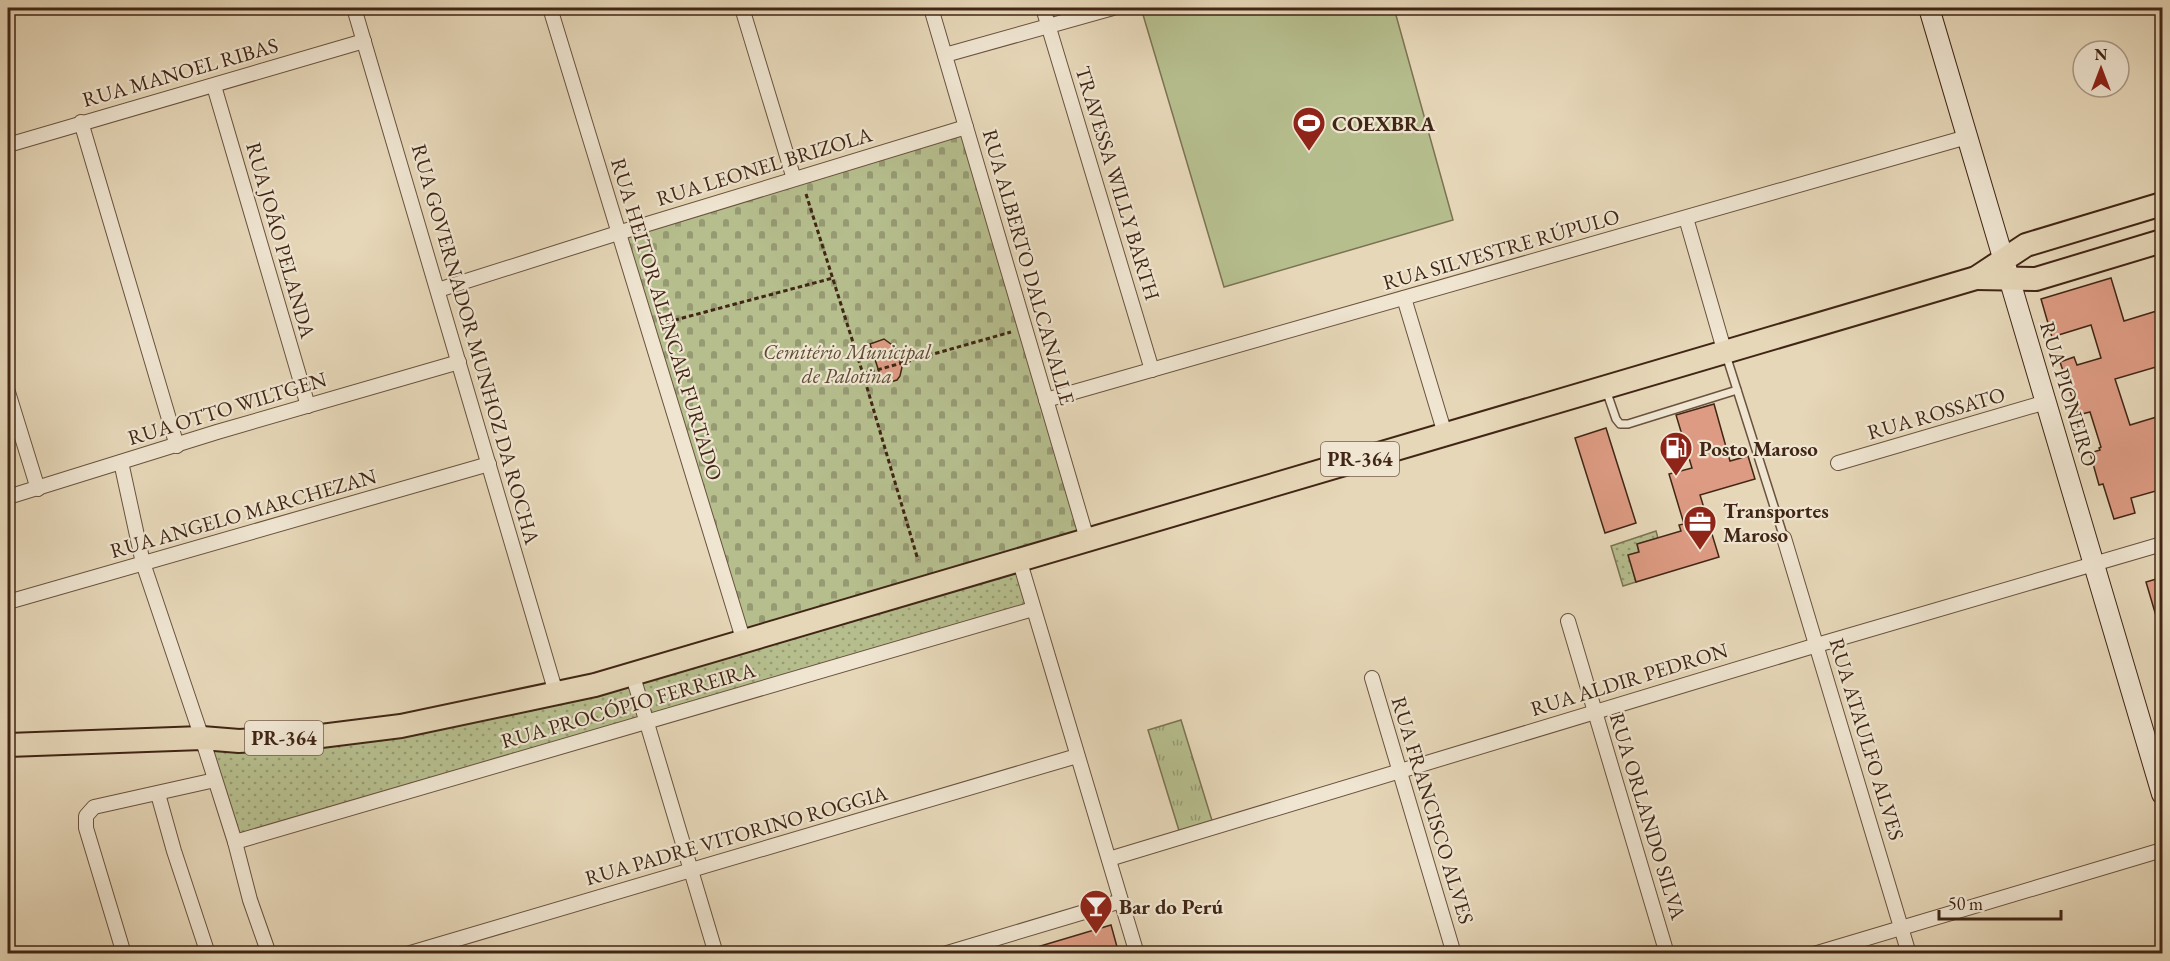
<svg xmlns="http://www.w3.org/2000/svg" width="2170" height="961" font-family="'EB Garamond',serif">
<defs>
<pattern id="grass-tufts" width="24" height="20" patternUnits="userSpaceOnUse" patternTransform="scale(1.5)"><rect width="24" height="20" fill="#b6be8e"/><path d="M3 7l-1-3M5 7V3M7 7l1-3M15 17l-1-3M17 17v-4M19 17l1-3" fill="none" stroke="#969a73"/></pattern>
<pattern id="cemetery-stones" width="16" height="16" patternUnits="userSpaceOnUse" patternTransform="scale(1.5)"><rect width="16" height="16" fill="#b6be8e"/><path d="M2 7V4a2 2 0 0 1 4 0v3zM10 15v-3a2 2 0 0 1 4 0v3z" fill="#969a73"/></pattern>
<pattern id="park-dots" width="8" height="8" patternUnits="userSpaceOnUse" patternTransform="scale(1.5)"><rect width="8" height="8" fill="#b6be8e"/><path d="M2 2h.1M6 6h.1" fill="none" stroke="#969a73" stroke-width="1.8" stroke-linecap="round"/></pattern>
</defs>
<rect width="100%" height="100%" fill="#e6d7b8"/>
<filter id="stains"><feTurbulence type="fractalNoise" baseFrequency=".00333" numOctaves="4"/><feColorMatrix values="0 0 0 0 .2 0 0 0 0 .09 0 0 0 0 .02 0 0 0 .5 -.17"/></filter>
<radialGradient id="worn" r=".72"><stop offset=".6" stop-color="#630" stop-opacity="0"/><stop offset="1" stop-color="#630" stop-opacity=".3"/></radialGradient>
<path fill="url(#grass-tufts)" stroke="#7c7252" stroke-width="1.5" d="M1181 720 1214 827 1181 837 1148 730Z"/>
<path fill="url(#cemetery-stones)" stroke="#7c7252" stroke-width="1.5" d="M966 127 1087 539 744 642 618 233Z"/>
<g fill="url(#park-dots)" stroke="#7c7252" stroke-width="1.5">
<path d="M1656 531 1658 538 1637 544 1639 552 1629 555 1636 582 1623 586 1611 546Z"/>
<path d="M1019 559 1033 609 235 842 202 738 401 726Z"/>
</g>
<path fill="#b6be8e" stroke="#7c7252" stroke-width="1.5" d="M1141 8H1394L1453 220 1224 287Z"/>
<g fill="#dd9b83" stroke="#412615" stroke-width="1.5">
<path d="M2111 278 2124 321 2163 309V365L2115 379 2130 425 2163 415V489L2131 498 2135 513 2114 519 2103 484 2099 485 2090 453 2100 450 2099 448 2101 447 2090 412 2078 415 2060 362 2074 357 2077 365 2101 358 2091 325 2052 337 2041 299Z"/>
<path d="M884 339 895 347 902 367 900 376 897 380 883 384 870 344Z"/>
<path d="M1714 404 1730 461 1748 456 1755 479 1700 495 1719 557 1636 582 1628 555 1639 552 1637 544 1681 531 1679 525 1684 524 1669 474 1692 468 1676 415Z"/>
<path d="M1606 428 1636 523 1605 533 1575 438Z"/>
<path d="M2163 577V626H2159L2146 582Z"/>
<path d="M1111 925 1119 954H1028L1027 950Z"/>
</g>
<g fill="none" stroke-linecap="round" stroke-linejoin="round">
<g stroke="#6a523e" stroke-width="10">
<g id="lane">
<path d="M1726 355 1784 538"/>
<path d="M1606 390 1616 419 1620 424H1628L1737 390"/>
</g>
</g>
<g stroke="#6a523e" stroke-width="16">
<g id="street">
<path d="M354 8 556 693"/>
<path d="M550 8 744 642"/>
<path d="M742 8 794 179"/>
<path d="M931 8 1087 539"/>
<path d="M1043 8 1152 370"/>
<path d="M945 55 1113 8"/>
<path d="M214 86 308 406"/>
<path d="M81 122 177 446"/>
<path d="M8 145 364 41"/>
<path d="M1686 218 1725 353"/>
<path d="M438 290 618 233 966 127"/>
<path d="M1404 298 1445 434"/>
<path d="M8 392 38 489"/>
<path d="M1046 400 1967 137"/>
<path d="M121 462 143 563 202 738 235 842 250 900 269 954"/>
<path d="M1838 463 2046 402"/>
<path d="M8 497 217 432 459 362"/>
<path d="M1784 538 1909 954"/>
<path d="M1019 559 1137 954"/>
<path d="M8 602 489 464"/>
<path d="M1568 621 1667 954"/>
<path d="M632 673 716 954"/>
<path d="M1372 678 1454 954"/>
<path d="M158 794 174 851 208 954"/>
<path d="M235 842 1033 609"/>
<path d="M1109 859 1817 645 2162 544"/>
<path d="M124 954 86 828V816L94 807 215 780"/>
<path d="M407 954 1077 756"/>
<path d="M944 954 1121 901"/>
<path d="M1814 954 2162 850"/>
</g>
</g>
<g stroke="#412615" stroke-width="22">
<path id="secondary" d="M1929 8 2162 794"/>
</g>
<g stroke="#412615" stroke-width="26">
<g id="primary">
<path d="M1976 278 2036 279 2162 241"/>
<path d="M8 745 202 738 239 741 313 737 401 726 595 685 1976 278 2026 245 2162 204"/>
</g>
</g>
<g stroke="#412615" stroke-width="3" stroke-dasharray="4.5 3" stroke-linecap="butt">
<path d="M806 194 863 374 918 560"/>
<path d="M660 324 833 278"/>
<path d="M863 374 1011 332"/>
</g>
<use href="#lane" stroke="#efe5d1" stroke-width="7"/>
<use href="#street" stroke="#efe5d1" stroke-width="14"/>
<use href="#secondary" stroke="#efe5d1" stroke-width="20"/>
<use href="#primary" stroke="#e6d7b8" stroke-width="22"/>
</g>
<defs>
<g id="stadium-pin" transform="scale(1.725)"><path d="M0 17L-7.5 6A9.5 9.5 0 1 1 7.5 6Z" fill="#8f2418" stroke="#efe5d1"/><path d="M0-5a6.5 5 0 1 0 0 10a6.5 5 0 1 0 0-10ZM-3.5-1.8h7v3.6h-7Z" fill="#fff"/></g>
<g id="fuel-pin" transform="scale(1.725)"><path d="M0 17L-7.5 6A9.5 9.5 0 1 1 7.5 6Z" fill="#8f2418" stroke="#efe5d1"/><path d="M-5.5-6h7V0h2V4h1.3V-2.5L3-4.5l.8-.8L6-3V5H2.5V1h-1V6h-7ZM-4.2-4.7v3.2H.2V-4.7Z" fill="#fff"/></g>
<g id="office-pin" transform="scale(1.725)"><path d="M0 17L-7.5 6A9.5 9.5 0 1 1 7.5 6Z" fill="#8f2418" stroke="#efe5d1"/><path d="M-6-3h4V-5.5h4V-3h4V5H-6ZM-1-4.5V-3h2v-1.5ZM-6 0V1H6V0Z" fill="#fff"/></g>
<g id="bar-pin" transform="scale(1.725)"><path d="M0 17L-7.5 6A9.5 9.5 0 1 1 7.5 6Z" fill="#8f2418" stroke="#efe5d1"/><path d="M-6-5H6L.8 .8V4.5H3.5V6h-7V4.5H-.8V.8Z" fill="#fff"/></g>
</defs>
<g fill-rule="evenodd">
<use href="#stadium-pin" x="1309" y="123"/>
<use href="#fuel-pin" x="1676" y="448"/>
<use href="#office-pin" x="1700" y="522"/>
<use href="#bar-pin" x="1096" y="906"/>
</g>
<g text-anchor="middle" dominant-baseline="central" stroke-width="4.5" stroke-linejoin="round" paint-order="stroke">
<g fill="#efe5d1" stroke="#755f4d" stroke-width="1.5">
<rect x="1321" y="442" width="78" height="34" rx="4.5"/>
<rect x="245" y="721" width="78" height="34" rx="4.5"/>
</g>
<g font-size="20" font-weight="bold" fill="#412615">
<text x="1360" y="459">PR-364</text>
<text x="284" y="738">PR-364</text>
</g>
<g font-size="21" fill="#412615" stroke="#efe5d1">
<text transform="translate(180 72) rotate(-16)">RUA MANOEL RIBAS</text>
<text transform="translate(764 166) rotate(-17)">RUA LEONEL BRIZOLA</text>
<text transform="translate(1118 183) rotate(73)">TRAVESSA WILLY BARTH</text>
<text transform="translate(281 240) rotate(74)">RUA JOÃO PELANDA</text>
<text transform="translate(1501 249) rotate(-16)">RUA SILVESTRE RÚPULO</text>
<text transform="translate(1029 267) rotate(74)">RUA ALBERTO DALCANALLE</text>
<text transform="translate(667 319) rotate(73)">RUA HEITOR ALENCAR FURTADO</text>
<text transform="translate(476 344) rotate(74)">RUA GOVERNADOR MUNHOZ DA ROCHA</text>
<text transform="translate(2069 394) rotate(73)">RUA PIONEIRO</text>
<text transform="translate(227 408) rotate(-17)">RUA OTTO WILTGEN</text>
<text transform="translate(1936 413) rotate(-16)">RUA ROSSATO</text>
<text transform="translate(243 513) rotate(-16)">RUA ANGELO MARCHEZAN</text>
<text transform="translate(1629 679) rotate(-17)">RUA ALDIR PEDRON</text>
<text transform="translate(628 705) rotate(-16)">RUA PROCÓPIO FERREIRA</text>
<text transform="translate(1867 739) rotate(73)">RUA ATAULFO ALVES</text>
<text transform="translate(1433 810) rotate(73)">RUA FRANCISCO ALVES</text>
<text transform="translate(1648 816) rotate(73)">RUA ORLANDO SILVA</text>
<text transform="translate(736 835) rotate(-16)">RUA PADRE VITORINO ROGGIA</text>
</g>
<g font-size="21" font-weight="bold" fill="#412615" stroke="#efe5d1" text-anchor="start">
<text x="1332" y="123">COEXBRA</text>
<text x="1699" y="448">Posto Maroso</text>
<text x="1723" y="510">Transportes<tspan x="1723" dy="24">Maroso</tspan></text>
<text x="1119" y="906">Bar do Perú</text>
</g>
<g font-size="21" font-style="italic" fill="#5e4c33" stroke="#efe5d1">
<text x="847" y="351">Cemitério Municipal<tspan x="847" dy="24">de Palotina</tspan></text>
</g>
</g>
<rect width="2170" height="961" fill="none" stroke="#e6d7b8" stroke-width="30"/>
<rect x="9" y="9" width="2152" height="943" fill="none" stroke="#412615" stroke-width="3"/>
<rect x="15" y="15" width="2140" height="931" fill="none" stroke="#412615" stroke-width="1.5"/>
<g transform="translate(2101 69)"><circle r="28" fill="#efe5d1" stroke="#a99986" stroke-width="1.5"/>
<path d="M0-4.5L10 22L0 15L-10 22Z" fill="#8f2418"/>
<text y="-9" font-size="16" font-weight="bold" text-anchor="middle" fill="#412615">N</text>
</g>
<path d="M1939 910v9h122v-9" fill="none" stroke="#412615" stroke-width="3"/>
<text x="1948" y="910" font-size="18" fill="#412615" stroke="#efe5d1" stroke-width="4.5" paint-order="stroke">50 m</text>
<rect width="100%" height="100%" filter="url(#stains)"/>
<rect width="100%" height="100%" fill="url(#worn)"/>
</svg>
